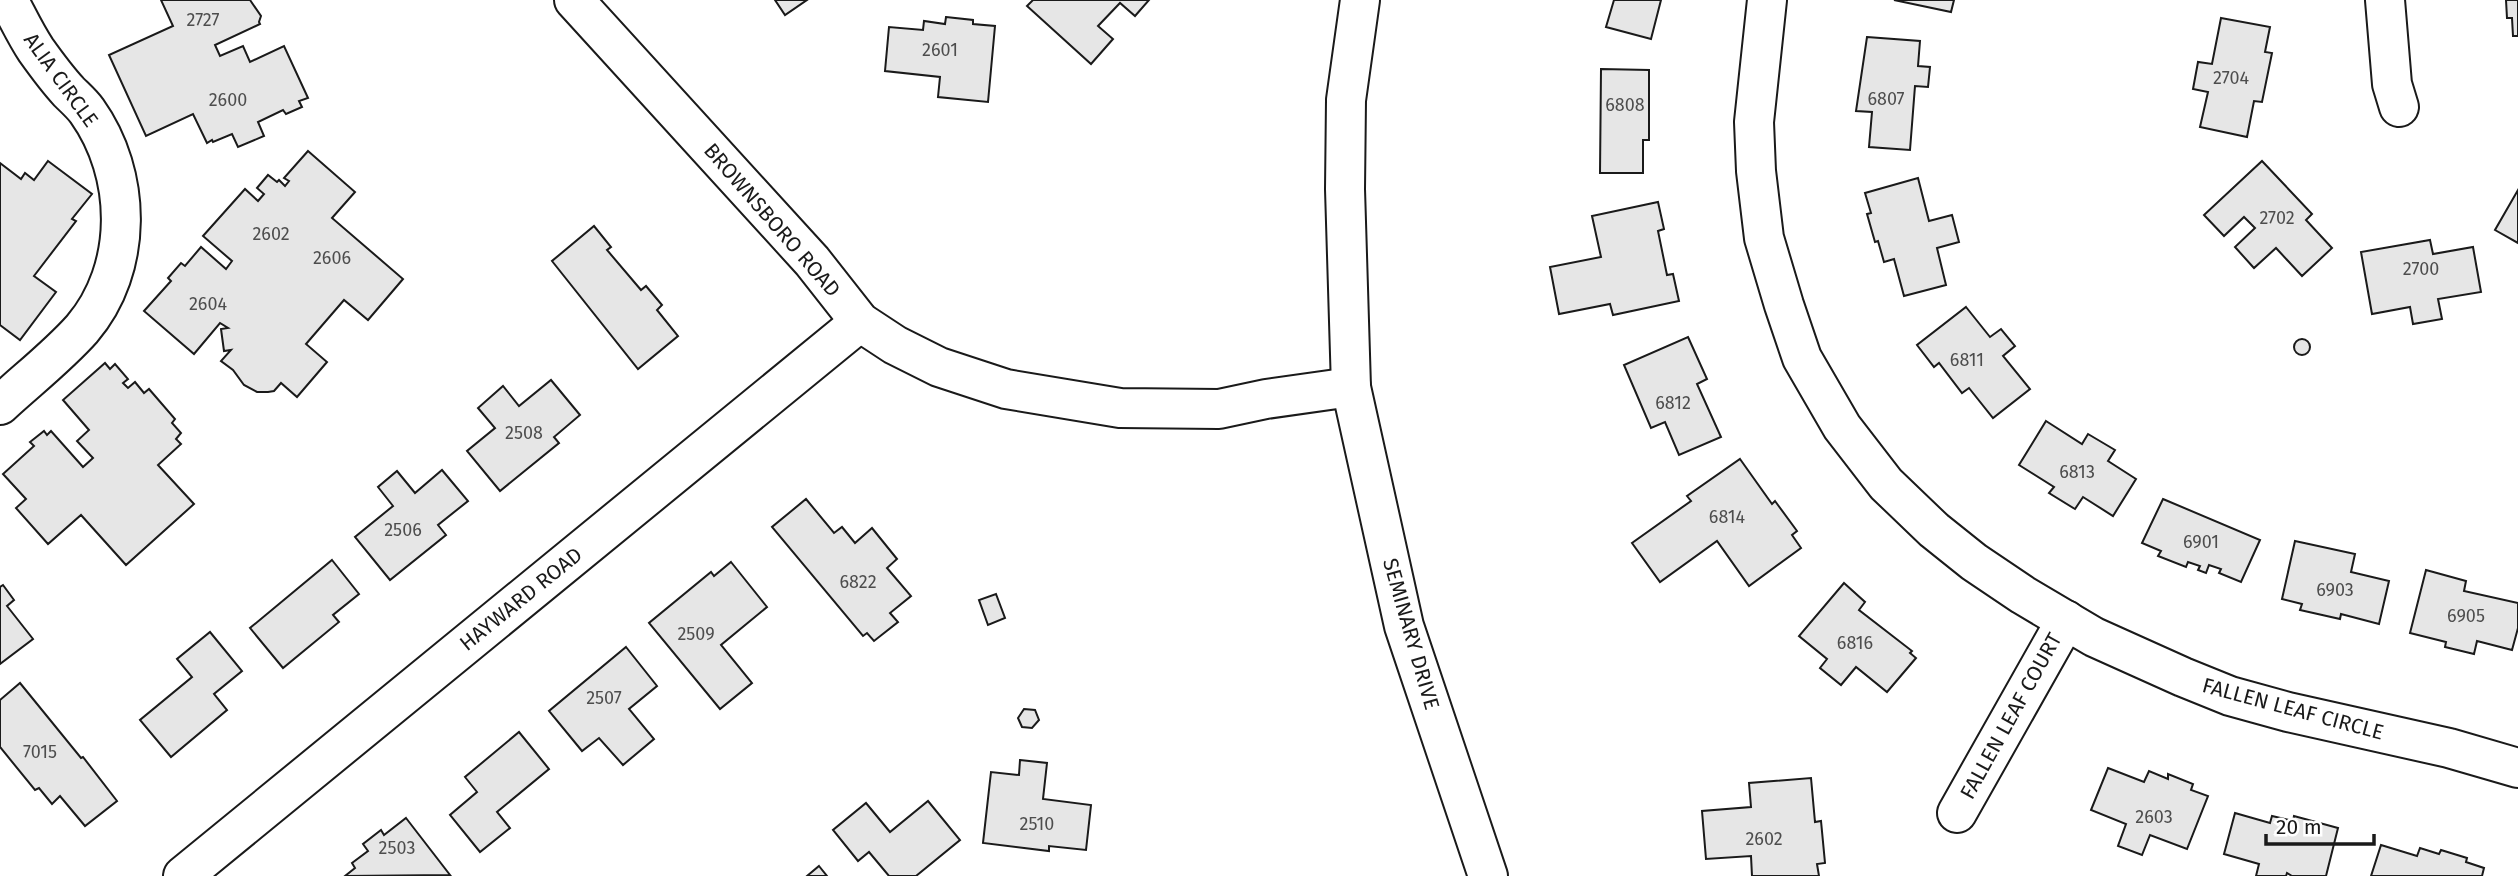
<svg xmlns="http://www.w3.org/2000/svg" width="2518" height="876" font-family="'Fira Sans',sans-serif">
<rect width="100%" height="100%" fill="#fff"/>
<g fill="#e6e6e6" stroke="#1a1a1a" stroke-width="2">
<path d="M161 0H250L261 16 259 22 260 24 215 45 220 56 243 46 250 62 284 46 308 98 299 101 302 107 286 114 283 110 258 122 264 136 238 147 232 134 213 142 212 140 207 143 193 114 146 136 109 55 173 26Z"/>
<path d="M775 0H807L785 15Z"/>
<path d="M1033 0H1149L1135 16 1120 3 1098 26 1113 39 1091 64 1027 6Z"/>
<path d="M1614 0H1661L1651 39 1606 27Z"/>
<path d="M1894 0H1954L1951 12Z"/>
<path d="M2506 0H2518V36H2513L2512 18H2507Z"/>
<path d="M946 17 973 20V24L995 26 988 102 938 97 940 77 885 71 889 27 923 30 924 21 945 24Z"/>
<path d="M2221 18 2270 27 2265 52 2272 53 2262 102 2254 101 2247 137 2200 127 2208 92 2193 89 2198 62 2212 64Z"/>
<path d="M1867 37 1920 41 1918 66 1930 67 1928 87 1915 86 1910 150 1869 147 1872 112 1856 111Z"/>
<path d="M1601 69 1649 70V140H1643V173H1600Z"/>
<path d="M308 151 355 192 332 218 403 279 368 320 344 300 306 344 327 362 297 397 281 383 274 391 268 392H257L244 385 233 370 221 361 231 350 224 351 221 329 228 328 220 323 194 354 144 311 171 281 168 278 181 263 185 266 201 247 226 269 232 261 203 236 245 189 258 201 264 194 257 188 268 175 277 182 279 180 285 186 289 181 284 178Z"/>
<path d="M48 161 92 194 72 219 76 221 34 276 56 292 20 340 0 325V163L21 179 25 173 34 180Z"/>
<path d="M2262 161 2312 214 2306 220 2332 248 2302 276 2276 248 2254 268 2253 267 2235 247 2255 228 2244 217 2224 236 2204 215Z"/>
<path d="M1918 178 1929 221 1952 215 1959 242 1937 248 1946 285 1904 296 1894 259 1884 262 1878 241 1875 242 1867 214 1871 213 1865 193Z"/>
<path d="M2518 190V243L2495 230Z"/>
<path d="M1658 202 1664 229 1658 231 1667 275 1673 274 1679 301 1613 315 1610 304 1559 314 1550 267 1601 257 1592 216Z"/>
<path d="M594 226 611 247 607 250 641 290 646 286 662 305 657 310 678 336 638 369 552 261Z"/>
<path d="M2430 240 2433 254 2473 247 2481 292 2438 299 2442 319 2413 324 2410 307 2372 314 2361 252Z"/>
<path d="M1966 307 1990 337 2001 329 2015 346 2003 356 2030 389 1993 418 1969 388 1962 393 1939 363 1934 367 1917 345Z"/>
<path d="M1688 337 1707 379 1697 384 1721 437 1679 455 1665 422 1651 428 1624 365Z"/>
<circle cx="2302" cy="347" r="8"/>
<path d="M105 363 110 369 115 364 128 379 123 383 128 388 135 382 144 393 149 389 175 419 172 423 181 433 176 439 181 444 158 465 194 504 126 565 81 515 48 544 16 508 26 499 3 474 34 446 30 442 44 431 47 435 51 431 83 467 93 458 77 441 89 430 63 400Z"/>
<path d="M551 380 580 415 554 437 559 443 500 491 467 451 495 428 478 408 503 386 519 406Z"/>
<path d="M2046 421 2082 444 2088 434 2115 450 2108 461 2136 479 2113 516 2083 497 2075 509 2049 493 2054 487 2019 465Z"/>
<path d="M1740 459 1772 504 1775 501 1797 531 1792 535 1801 548 1749 586 1717 541 1660 582 1632 543 1691 501 1687 496Z"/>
<path d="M442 470 468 501 438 525 446 535 390 580 355 537 393 506 378 487 397 471 415 493Z"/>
<path d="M806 499 834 533 842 527 855 543 872 528 897 559 887 568 911 596 890 613 898 622 874 641 867 633 863 636 772 527Z"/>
<path d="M2163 499 2260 540 2241 582 2219 573 2221 569 2209 565 2206 573 2198 570 2200 566 2188 562 2186 567 2158 556 2161 551 2142 543Z"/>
<path d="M2295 541 2355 554 2351 572 2389 581 2379 624 2341 614 2340 619 2300 610 2302 604 2282 599Z"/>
<path d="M332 560 359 594 333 615 339 622 283 668 250 628Z"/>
<path d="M731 562 767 607 721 645 752 683 720 709 649 623 711 572 714 576Z"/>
<path d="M2426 570 2466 581 2464 591 2518 603V628L2512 650 2477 641 2474 654 2445 647 2446 642 2410 633Z"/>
<path d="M1844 583 1865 602 1859 610 1912 651 1910 653 1916 658 1887 692 1856 667 1841 685 1820 668 1827 659 1799 636Z"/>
<path d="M3 585 14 600 7 606 33 639 0 664V587Z"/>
<path d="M996 594 1005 618 988 625 979 600Z"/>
<path d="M210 632 242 671 214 694 227 710 171 757 140 720 192 677 177 659Z"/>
<path d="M626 647 657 686 629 709 654 739 623 765 599 738 582 751 549 711Z"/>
<path d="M20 683 81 758 83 757 117 801 85 826 60 796 52 804 39 788 35 790 0 747V700Z"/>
<path d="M1024 709 1035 710 1039 720 1032 728 1022 727 1018 718Z"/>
<path d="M519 732 549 769 497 812 510 828 480 852 450 815 477 792 465 777Z"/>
<path d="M1020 760 1047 763 1043 799 1091 805 1086 850 1049 846V851L983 843 991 772 1019 775Z"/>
<path d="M2108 768 2144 782 2149 771 2168 779V774L2193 784 2191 790 2208 796 2187 849 2150 835 2142 855 2118 846 2126 824 2091 810Z"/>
<path d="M1811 778 1815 822 1821 821 1825 863 1817 864 1819 876H1752L1751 856 1706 859 1702 811 1751 807 1749 783Z"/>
<path d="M928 801 960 840 916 876H889L869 852 858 861 833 830 866 803 890 832Z"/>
<path d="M2235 813 2270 823 2272 816 2293 821 2294 816 2338 828 2326 876H2292L2287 873 2286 876H2256L2259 864 2224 854Z"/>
<path d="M406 818 450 875 345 876 355 868 352 863 368 851 363 844 381 830 384 835Z"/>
<path d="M2381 845 2417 856 2420 848 2439 854 2441 850 2467 858 2466 862 2484 868 2482 876H2371Z"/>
<path d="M819 866 827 876H807Z"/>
</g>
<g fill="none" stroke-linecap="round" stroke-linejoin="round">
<g stroke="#1a1a1a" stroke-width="42">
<g id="minor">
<path d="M574 0 812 261 860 322 895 345 939 367 1006 389 1120 408 1219 409 1266 399 1351 387"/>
<path d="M1767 0 1754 122 1756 171 1764 238 1784 305 1802 358 1842 427 1886 484 1934 530 1974 562 2023 595 2094 637 2183 677 2230 696 2288 712 2449 748 2518 768"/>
<path d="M2385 0 2392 84 2399 107"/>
<path d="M0 405C27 380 58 356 82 329 134 268 132 174 87 111 82 104 75 98 69 92 57 79 46 64 36 50 26 35 18 18 10 3"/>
<path d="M1957 813 2066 620"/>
<path d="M183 876 860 322"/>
</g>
</g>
<g stroke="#1a1a1a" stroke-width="42">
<path id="major" d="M1360 0 1346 100 1345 189 1351 387 1404 626 1488 876"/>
</g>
<use href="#minor" stroke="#fff" stroke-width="38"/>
<use href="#major" stroke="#fff" stroke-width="38"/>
</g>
<g text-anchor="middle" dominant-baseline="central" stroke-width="5" stroke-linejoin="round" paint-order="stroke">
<g font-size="18" fill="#4d4d4d">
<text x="203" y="20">2727</text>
<text x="940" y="50">2601</text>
<text x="2231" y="78">2704</text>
<text x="1886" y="99">6807</text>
<text x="228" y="100">2600</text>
<text x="1625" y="105">6808</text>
<text x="2277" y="218">2702</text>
<text x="271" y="234">2602</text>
<text x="332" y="258">2606</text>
<text x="2421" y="269">2700</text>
<text x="208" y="304">2604</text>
<text x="1967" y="360">6811</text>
<text x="1673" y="403">6812</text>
<text x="524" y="433">2508</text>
<text x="2077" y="472">6813</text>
<text x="1727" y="517">6814</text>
<text x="403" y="530">2506</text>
<text x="2201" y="542">6901</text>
<text x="858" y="582">6822</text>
<text x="2335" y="590">6903</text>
<text x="2466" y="616">6905</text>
<text x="696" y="634">2509</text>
<text x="1855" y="643">6816</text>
<text x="604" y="698">2507</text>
<text x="40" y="752">7015</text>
<text x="2154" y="817">2603</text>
<text x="1037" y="824">2510</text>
<text x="1764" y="839">2602</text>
<text x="397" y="848">2503</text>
</g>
<g font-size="21" fill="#1a1a1a" stroke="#fff">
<text transform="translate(61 80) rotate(54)">ALIA CIRCLE</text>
<text transform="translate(772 220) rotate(49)">BROWNSBORO ROAD</text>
<text transform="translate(521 599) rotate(-39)">HAYWARD ROAD</text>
<text transform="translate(1411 634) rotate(74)">SEMINARY DRIVE</text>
<text transform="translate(2293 709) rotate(15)">FALLEN LEAF CIRCLE</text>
<text transform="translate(2011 716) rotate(-61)">FALLEN LEAF COURT</text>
</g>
</g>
<path d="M2266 834v10h108v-10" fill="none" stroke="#1a1a1a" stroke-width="3.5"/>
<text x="2276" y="834" font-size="21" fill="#1a1a1a" stroke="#ffffff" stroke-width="5" paint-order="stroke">20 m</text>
</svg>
